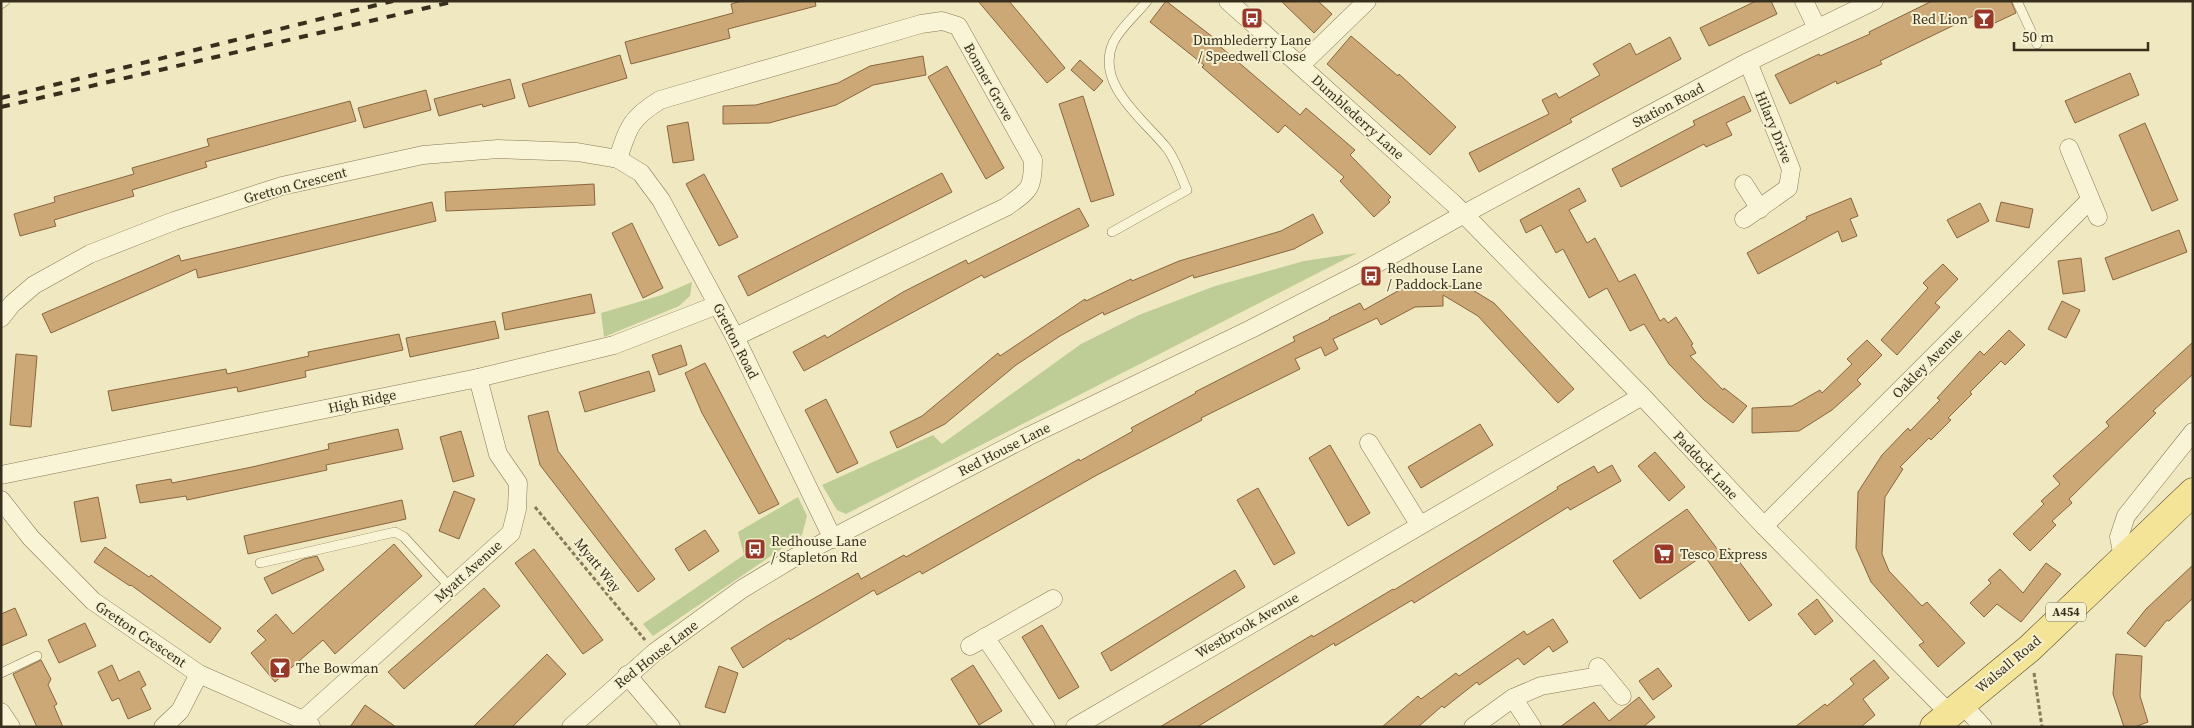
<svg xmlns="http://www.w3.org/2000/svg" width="2194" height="728" font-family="'Source Serif 4',serif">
<rect width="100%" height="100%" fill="#efe8c1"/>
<g fill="#becd95">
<path d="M1357 253 846 514 837 510 822 485 933 435 942 444 1081 344 1139 315 1215 286 1304 261Z"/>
<path d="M692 282 690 296 679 306 604 337 601 313 662 295Z"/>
<path d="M798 497 807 516 802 535 653 636 643 624 744 555 738 532Z"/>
</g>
<g fill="#cda877" stroke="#88663e">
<path d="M742 1H815L816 6 728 29 730 38 631 64 625 42 733 13 731 4Z"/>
<path d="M978 1H1009L1065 68 1047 83Z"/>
<path d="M1166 1 1218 41 1216 43 1300 115 1306 108 1355 150 1350 155 1391 197 1388 200 1390 202 1374 217 1340 181 1344 177 1285 125 1278 133 1202 67 1204 65 1150 22Z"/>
<path d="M1281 1H1318L1332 14 1314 33Z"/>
<path d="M1756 1H1771L1777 14 1709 46 1700 28Z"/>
<path d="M1932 1H2011L2016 13 1982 29 1975 15 1880 61 1882 64 1837 84 1836 81 1790 104 1775 75 1819 54 1820 56 1870 34 1869 32Z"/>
<path d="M1351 36 1398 76 1399 74 1456 127 1430 155 1327 64Z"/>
<path d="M1670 37 1681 59 1570 119 1572 122 1479 172 1469 153 1549 114 1542 100 1556 93 1559 98 1600 75 1593 64 1630 43 1636 55Z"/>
<path d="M620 55 627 78 529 107 522 84Z"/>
<path d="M923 56 926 75 873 85 836 105 769 123 723 124V106L756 105 838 83 870 66Z"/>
<path d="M1080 60 1103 81 1094 91 1071 70Z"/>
<path d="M947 66 1004 168 986 179 928 77Z"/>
<path d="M2130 73 2139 95 2075 123 2065 101Z"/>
<path d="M510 79 515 98 483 107 482 104 439 116 434 99Z"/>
<path d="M426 90 431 110 364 128 358 108Z"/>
<path d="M1083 96 1114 195 1091 202 1059 104Z"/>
<path d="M1744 96 1751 111 1726 123 1732 135 1706 147 1704 144 1621 187 1612 169 1695 125 1693 121Z"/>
<path d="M350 101 356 121 205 162 207 167 132 190 134 196 54 220 56 226 20 236 14 214 55 202 54 197 134 174 132 168 209 146 207 139Z"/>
<path d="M688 122 694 160 673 163 667 126Z"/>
<path d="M2145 123 2178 200 2152 211 2119 135Z"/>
<path d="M942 173 952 192 748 296 738 276Z"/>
<path d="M704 174 738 237 719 246 686 184Z"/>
<path d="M594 184 595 205 446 211 445 192Z"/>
<path d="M1579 188 1586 201 1569 210 1587 243 1595 238 1619 282 1635 274 1660 321 1664 318 1668 323 1676 317 1693 344 1691 345 1696 353 1690 356 1723 390 1724 388 1747 406 1733 423 1704 400 1669 364 1644 324 1630 331 1607 288 1589 298 1563 249 1556 253 1541 225 1526 233 1520 220Z"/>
<path d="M1851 198 1858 216 1850 219 1857 236 1842 242 1838 231 1758 274 1747 253 1807 219 1806 217Z"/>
<path d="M432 202 436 221 198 278 196 269 51 333 42 314 179 255 181 261Z"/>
<path d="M2001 202 2033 209 2029 228 1996 221Z"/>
<path d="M1980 203 1989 221 1957 238 1947 220Z"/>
<path d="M1079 208 1089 226 984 278 982 275 804 371 793 352 825 335 827 338 903 292 966 260 968 264Z"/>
<path d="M1313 214 1323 233 1294 249 1194 278 1193 275 1104 315 1103 312 1060 336 1016 365 945 424 897 448 890 432 922 416 998 353 1000 356 1085 299 1086 301 1131 279 1132 281 1179 261 1281 231Z"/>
<path d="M632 223 663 288 643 298 612 233Z"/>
<path d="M2179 230 2187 252 2113 280 2105 258Z"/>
<path d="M2081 258 2085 291 2063 294 2058 261Z"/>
<path d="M1943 264 1958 279 1935 303 1940 307 1897 355 1881 340 1928 288 1923 283Z"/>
<path d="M1466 286 1494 303 1574 389 1558 403 1478 316 1443 295V306L1415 307 1381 325 1377 318 1333 339 1338 349 1325 356 1321 347 1295 359 1300 369 1201 418 1202 420 1097 475 922 574 920 571 877 595 874 590 790 640 789 638 743 668 731 648 771 623 858 573 861 579 904 555 906 557 1079 459 1080 461 1133 431 1131 428 1196 393 1195 392 1295 341 1293 337 1330 319 1329 318 1360 303 1364 310 1405 287Z"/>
<path d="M591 294 595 313 505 330 502 313Z"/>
<path d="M2062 301 2080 310 2066 338 2048 329Z"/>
<path d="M495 321 499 338 410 357 406 338Z"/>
<path d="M2009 330 2025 345 2005 365 2001 361 1970 392 1972 394 1948 418 1951 420 1931 440 1929 438 1900 467 1903 469 1885 497 1882 554 1889 571 1922 606 1927 602 1965 643 1938 667 1919 645 1924 642 1871 582 1856 548 1858 492 1882 455 1908 428 1910 431 1940 400 1937 398 1980 351 1984 355Z"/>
<path d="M399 334 403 350 305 371 306 377 238 392 237 387 112 411 108 391 226 369 227 374 309 356 308 352Z"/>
<path d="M1867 340 1882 355 1857 380 1861 384 1832 410 1799 431 1752 433V408L1792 406 1820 390 1822 393 1852 364 1847 359Z"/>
<path d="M2193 342V374L2153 411 2156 413 2069 499 2072 503 2052 521 2056 525 2030 551 2013 534 2044 504 2041 501 2060 484 2053 476 2109 426 2106 422Z"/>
<path d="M681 345 687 365 659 375 652 355Z"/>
<path d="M16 354 37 356 31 427 10 425Z"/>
<path d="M705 363 779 504 759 514 702 413 685 373Z"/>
<path d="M649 371 655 391 585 412 579 392Z"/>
<path d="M826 399 858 463 837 473 805 410Z"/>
<path d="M548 411 558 451 655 579 638 592 540 465 528 416Z"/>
<path d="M1480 424 1493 445 1421 488 1408 467Z"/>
<path d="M398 429 403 449 326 465 327 470 187 500 186 496 140 503 136 485 171 479 172 483 252 467 329 449 328 444Z"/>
<path d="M461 431 474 476 453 482 440 437Z"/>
<path d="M1330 445 1370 513 1348 526 1309 458Z"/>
<path d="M1655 452 1685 487 1669 501 1638 466Z"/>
<path d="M1612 465 1621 481 1570 510 1568 507 1414 603 1412 600 1335 646 1334 643 1197 727H1160L1312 635 1313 637 1393 589 1394 590 1558 489 1557 487 1594 466 1598 473Z"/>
<path d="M1258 488 1295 553 1274 565 1237 500Z"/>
<path d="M454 491 475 499 459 539 439 531Z"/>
<path d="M98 497 106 538 81 542 74 502Z"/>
<path d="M402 500 406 519 248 554 244 536Z"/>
<path d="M1687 509 1721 554 1729 548 1772 605 1749 621 1704 555 1640 599 1613 561Z"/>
<path d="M705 530 719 551 689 571 675 549Z"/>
<path d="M394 544 422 576 335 654 323 640 275 682 251 653 266 640 257 631 276 614 293 634Z"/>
<path d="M105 547 149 577 151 575 221 628 210 643 131 585 130 586 94 562Z"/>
<path d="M534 549 603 640 583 654 515 563Z"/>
<path d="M317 556 324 570 272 594 264 578 304 559Z"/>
<path d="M2046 563 2061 574 2021 622 1997 604 1984 617 1970 603 1991 583 1988 580 2000 569 2023 593Z"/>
<path d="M2193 565V598L2169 621 2167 620 2145 647 2127 633 2146 609Z"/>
<path d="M1235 570 1245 587 1111 671 1101 653Z"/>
<path d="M484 588 500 606 404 689 388 672Z"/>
<path d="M1817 599 1833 621 1815 635 1798 614Z"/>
<path d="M15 608 27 635 1 646V614Z"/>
<path d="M1553 619 1568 642 1553 652 1549 646 1524 665 1518 658 1479 685 1477 682 1444 708 1442 706 1418 727H1382L1418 696 1421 699 1456 673 1459 676 1524 631 1527 635Z"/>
<path d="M85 623 96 646 59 663 48 640Z"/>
<path d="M1042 625 1079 687 1059 699 1022 637Z"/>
<path d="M547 654 566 674 512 727H473Z"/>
<path d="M2116 654 2142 656 2140 696 2148 722 2135 727H2124L2113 694Z"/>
<path d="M41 660 51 679 48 685 57 704 54 706 63 727H37L13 674Z"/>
<path d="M1874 660 1889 678 1863 699 1875 715 1861 727H1795L1825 704 1827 706 1854 684 1850 679Z"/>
<path d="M112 665 119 681 139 671 146 685 141 688 151 709 128 719 119 698 112 701 98 672Z"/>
<path d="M973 665 1002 711 979 725 951 679Z"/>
<path d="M719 666 738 673 725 713 705 707Z"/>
<path d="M1658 668 1672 686 1653 700 1639 681Z"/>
<path d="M1639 697 1655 717 1643 727H1560L1594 702 1609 721Z"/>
<path d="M365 705 396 727H350Z"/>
</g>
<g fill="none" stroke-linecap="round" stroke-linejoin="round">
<g stroke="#887959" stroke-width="10">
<g id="lane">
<path d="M2017 1 2037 44"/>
<path d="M1 4 5 1"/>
<path d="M1112 232 1187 190C1181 177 1175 157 1165 146 1143 119 1095 84 1113 43 1120 28 1137 14 1147 1"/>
<path d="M260 563 395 532 404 537 450 587"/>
<path d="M1 673 37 656"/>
</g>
</g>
<g stroke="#887959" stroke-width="19">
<g id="street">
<path d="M1228 1 1454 204 1642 396 1764 526 1950 714"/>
<path d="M1804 1 1817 28"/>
<path d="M1301 65 1367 1"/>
<path d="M2069 148 2098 217"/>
<path d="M618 159C628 127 631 118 660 100L921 24 942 21 958 26 1033 160C1033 190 1029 190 1006 207L735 337"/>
<path d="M1744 184 1760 209"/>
<path d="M1744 219 1788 188 1791 169 1748 62"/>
<path d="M1 318 12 304 34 285 90 254 174 221 282 186 423 155 498 149 577 152 618 159 641 173 661 200 735 337 833 539"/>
<path d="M1369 443 1419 524"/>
<path d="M1 475 478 378 614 345 717 305"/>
<path d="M1 500 31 538 93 601 199 674 303 720 311 726"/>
<path d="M1764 526 2090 200"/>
<path d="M2123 557 2119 537 2126 516 2193 432"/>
<path d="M985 637 1046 727"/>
<path d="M970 646 1053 599"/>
<path d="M1598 667 1622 696"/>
<path d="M627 675 671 727"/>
<path d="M1513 698 1532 727"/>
<path d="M1962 704 1983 727"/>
<path d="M1 712 11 727"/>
<path d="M303 720 511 533 517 509 518 483 498 454 478 378"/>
<path d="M163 727 180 711 199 674"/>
<path d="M571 727 655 652 742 589 790 560 1029 436 1251 329 1360 273 1464 214 1748 62 1874 1"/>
<path d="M1075 727 1642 396"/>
<path d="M1473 727 1513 698 1541 686 1604 675"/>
</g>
</g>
<g stroke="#56462d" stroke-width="29">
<path id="primary" d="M1934 727 2030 648 2193 492"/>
</g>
<g stroke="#887959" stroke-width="3" stroke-dasharray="4 2.5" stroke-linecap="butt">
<path d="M535 507 645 640"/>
<path d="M2034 673 2042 727"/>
</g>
<use href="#lane" stroke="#f9f4d5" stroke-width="9"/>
<use href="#street" stroke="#f9f4d5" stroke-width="18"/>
<use href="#primary" stroke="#f3e498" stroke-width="28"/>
<g stroke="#382e1d" stroke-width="4" stroke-dasharray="9 9" stroke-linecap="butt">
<path d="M1 98 393 1"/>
<path d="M1 107 456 1"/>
</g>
</g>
<defs>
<g id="bus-square" transform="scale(1.125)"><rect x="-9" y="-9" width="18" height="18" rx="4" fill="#983828" stroke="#f6f1d1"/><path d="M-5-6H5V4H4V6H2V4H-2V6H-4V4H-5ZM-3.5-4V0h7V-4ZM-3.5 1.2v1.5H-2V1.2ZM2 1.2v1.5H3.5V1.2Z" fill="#fff"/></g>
<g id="bar-square" transform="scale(1.125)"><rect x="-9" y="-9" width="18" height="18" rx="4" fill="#983828" stroke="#f6f1d1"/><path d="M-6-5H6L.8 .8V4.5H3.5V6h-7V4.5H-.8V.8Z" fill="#fff"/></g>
<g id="supermarket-square" transform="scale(1.125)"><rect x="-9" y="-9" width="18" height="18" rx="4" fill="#983828" stroke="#f6f1d1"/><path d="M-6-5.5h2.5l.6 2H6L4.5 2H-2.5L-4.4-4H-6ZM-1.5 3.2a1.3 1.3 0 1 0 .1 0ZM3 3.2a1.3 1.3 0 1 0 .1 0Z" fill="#fff"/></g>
</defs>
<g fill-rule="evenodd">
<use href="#bus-square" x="1252" y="18"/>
<use href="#bar-square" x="1984" y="19"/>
<use href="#bus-square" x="1371" y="276"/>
<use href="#bus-square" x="755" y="549"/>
<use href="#supermarket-square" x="1664" y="554"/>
<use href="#bar-square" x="280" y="668"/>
</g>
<g text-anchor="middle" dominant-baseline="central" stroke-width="4" stroke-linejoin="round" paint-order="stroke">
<rect fill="#f6f1d1" stroke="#716853" stroke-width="1" x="2046" y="602.5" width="40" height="19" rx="4"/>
<g font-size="12" font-weight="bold" fill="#382e1d">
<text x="2066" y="612">A454</text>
</g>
<g font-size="14" fill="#382e1d" stroke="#f6f1d1" text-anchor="start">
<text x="1968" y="19" text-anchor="end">Red Lion</text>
<text x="1252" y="40" text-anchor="middle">Dumblederry Lane<tspan x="1252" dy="16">/ Speedwell Close</tspan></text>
<text x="1387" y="268">Redhouse Lane<tspan x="1387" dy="16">/ Paddock Lane</tspan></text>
<text x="771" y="541">Redhouse Lane<tspan x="771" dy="16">/ Stapleton Rd</tspan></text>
<text x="1680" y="554">Tesco Express</text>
<text x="296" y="668">The Bowman</text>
</g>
<g font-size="14" fill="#382e1d" stroke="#f6f1d1">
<text transform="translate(989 82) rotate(61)">Bonner Grove</text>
<text transform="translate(1668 105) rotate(-28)">Station Road</text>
<text transform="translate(1358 117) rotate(42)">Dumblederry Lane</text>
<text transform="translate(1774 127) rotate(68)">Hilary Drive</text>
<text transform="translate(295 185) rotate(-15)">Gretton Crescent</text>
<text transform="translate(736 341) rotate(63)">Gretton Road</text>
<text transform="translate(1927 363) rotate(-45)">Oakley Avenue</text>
<text transform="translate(362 401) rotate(-12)">High Ridge</text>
<text transform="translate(1004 449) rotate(-27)">Red House Lane</text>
<text transform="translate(1706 465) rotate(47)">Paddock Lane</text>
<text transform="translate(598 565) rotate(51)">Myatt Way</text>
<text transform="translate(468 571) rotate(-42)">Myatt Avenue</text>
<text transform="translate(1247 625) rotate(-30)">Westbrook Avenue</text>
<text transform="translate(141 634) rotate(34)">Gretton Crescent</text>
<text transform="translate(656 654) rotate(-38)">Red House Lane</text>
<text transform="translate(2008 664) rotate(-40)">Walsall Road</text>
</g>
</g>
<rect width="2194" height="728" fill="none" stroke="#382e1d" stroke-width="5"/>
<path d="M2014 42v8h134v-8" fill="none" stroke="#382e1d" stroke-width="2.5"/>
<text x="2022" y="42" font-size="15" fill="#382e1d" stroke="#f6f1d1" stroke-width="4" paint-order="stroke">50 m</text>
</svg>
